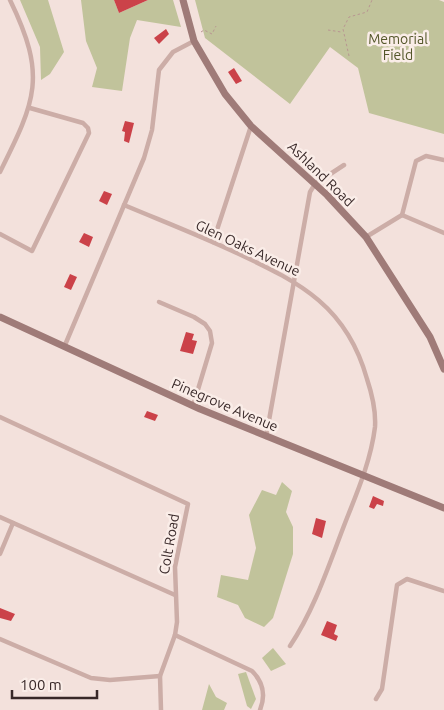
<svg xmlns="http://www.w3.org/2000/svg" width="444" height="710" font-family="Ubuntu,sans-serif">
<rect width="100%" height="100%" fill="#f3e1dc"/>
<g fill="#c1c39b">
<path d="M20 0H48L64 52 50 74 41 80 40 47Z"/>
<path d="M81 0H114L119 13 148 0H173L181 27 137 20 130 38 122 91 92 87 97 68 86 41Z"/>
<path d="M195 0H439L444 2V134L369 113 358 68 330 47 290 104 205 38Z"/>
<path d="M282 482 292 491 286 512 293 527V554L273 618 264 627 245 618 238 605 217 597 221 575 248 580 256 548 249 515 262 490 276 495Z"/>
<path d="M273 648 286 664 271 671 262 658Z"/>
<path d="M246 672 256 699 251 709 247 706 238 674Z"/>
<path d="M209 684 216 697 227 703 224 710H202Z"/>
</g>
<g fill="#cb4249">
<path d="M114 0H148L119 13Z"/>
<path d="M166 29 169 34 159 44 154 38Z"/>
<path d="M234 68 242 81 236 84 228 72Z"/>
<path d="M125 121 134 123 129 143 124 141 125 132 122 131Z"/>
<path d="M104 191 112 194 107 205 99 201Z"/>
<path d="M84 233 93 237 89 247 79 242Z"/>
<path d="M70 274 77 277 71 290 64 287Z"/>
<path d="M186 332 194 334 192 340 197 341 193 354 180 351Z"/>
<path d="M147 411 158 415 155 421 144 417Z"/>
<path d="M373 496 384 501 383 506 377 504 374 509 369 507Z"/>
<path d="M316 518 326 521 322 538 312 534Z"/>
<path d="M0 608 15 614 11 621 0 618Z"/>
<path d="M327 621 337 625 334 634 338 636 336 641 321 635Z"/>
</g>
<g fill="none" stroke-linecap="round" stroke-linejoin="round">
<g stroke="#b89691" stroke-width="1" stroke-dasharray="2.5 2.5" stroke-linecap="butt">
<path d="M328 30 341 32"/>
<path d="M201 32 204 30 212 34 216 26"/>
<path d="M349 56 343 29 349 17 367 12 372 0"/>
</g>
<g stroke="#ccada7" stroke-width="4.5">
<path d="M0 172C36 100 47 76 10 0"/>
<path d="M124 205C162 221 201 236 239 254 301 283 347 307 367 379 372 394 376 411 375 427 371 459 359 488 347 518 330 561 316 607 290 646"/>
<path d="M402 215 416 161 426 156 444 160"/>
<path d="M402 215 444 233"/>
<path d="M0 234 32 251 89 133 88 128 83 123 30 108"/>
<path d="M366 237 402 215"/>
<path d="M213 242 251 126"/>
<path d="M159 302 194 317 205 324 210 331 212 343 193 406"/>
<path d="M65 345 144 158 152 130 159 70 173 52 194 41"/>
<path d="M0 417 188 504 175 567 177 622 175 635 160 676 161 710"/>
<path d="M266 437 310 192 315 184 344 165"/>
<path d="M0 517 175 595"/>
<path d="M0 554 13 523"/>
<path d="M175 635 252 671C263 682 266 695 260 710"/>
<path d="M0 639 91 678 110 680 160 676"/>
<path d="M376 699 382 689 397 585 407 579 444 591"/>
</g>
<g stroke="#9f7b78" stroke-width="7">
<path d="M183 0 194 41 225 94 251 126 327 195 366 237 430 337 444 369"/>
<path d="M0 317 200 409 444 508"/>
</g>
</g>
<g text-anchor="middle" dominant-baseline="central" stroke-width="5" stroke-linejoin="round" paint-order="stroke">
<g font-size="14" fill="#54572a" stroke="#faede8">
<text x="398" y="39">Memorial<tspan x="398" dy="16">Field</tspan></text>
</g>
<g font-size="14" fill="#382828" stroke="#faede8">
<text transform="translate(321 174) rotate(44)">Ashland Road</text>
<text transform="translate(248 248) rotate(25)">Glen Oaks Avenue</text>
<text transform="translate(225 405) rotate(23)">Pinegrove Avenue</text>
<text transform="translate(169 544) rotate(-80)">Colt Road</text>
</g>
</g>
<path d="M12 690v8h85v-8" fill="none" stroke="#382828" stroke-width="2.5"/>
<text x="20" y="690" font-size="15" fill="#382828" stroke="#faede8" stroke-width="4" paint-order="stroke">100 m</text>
</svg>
